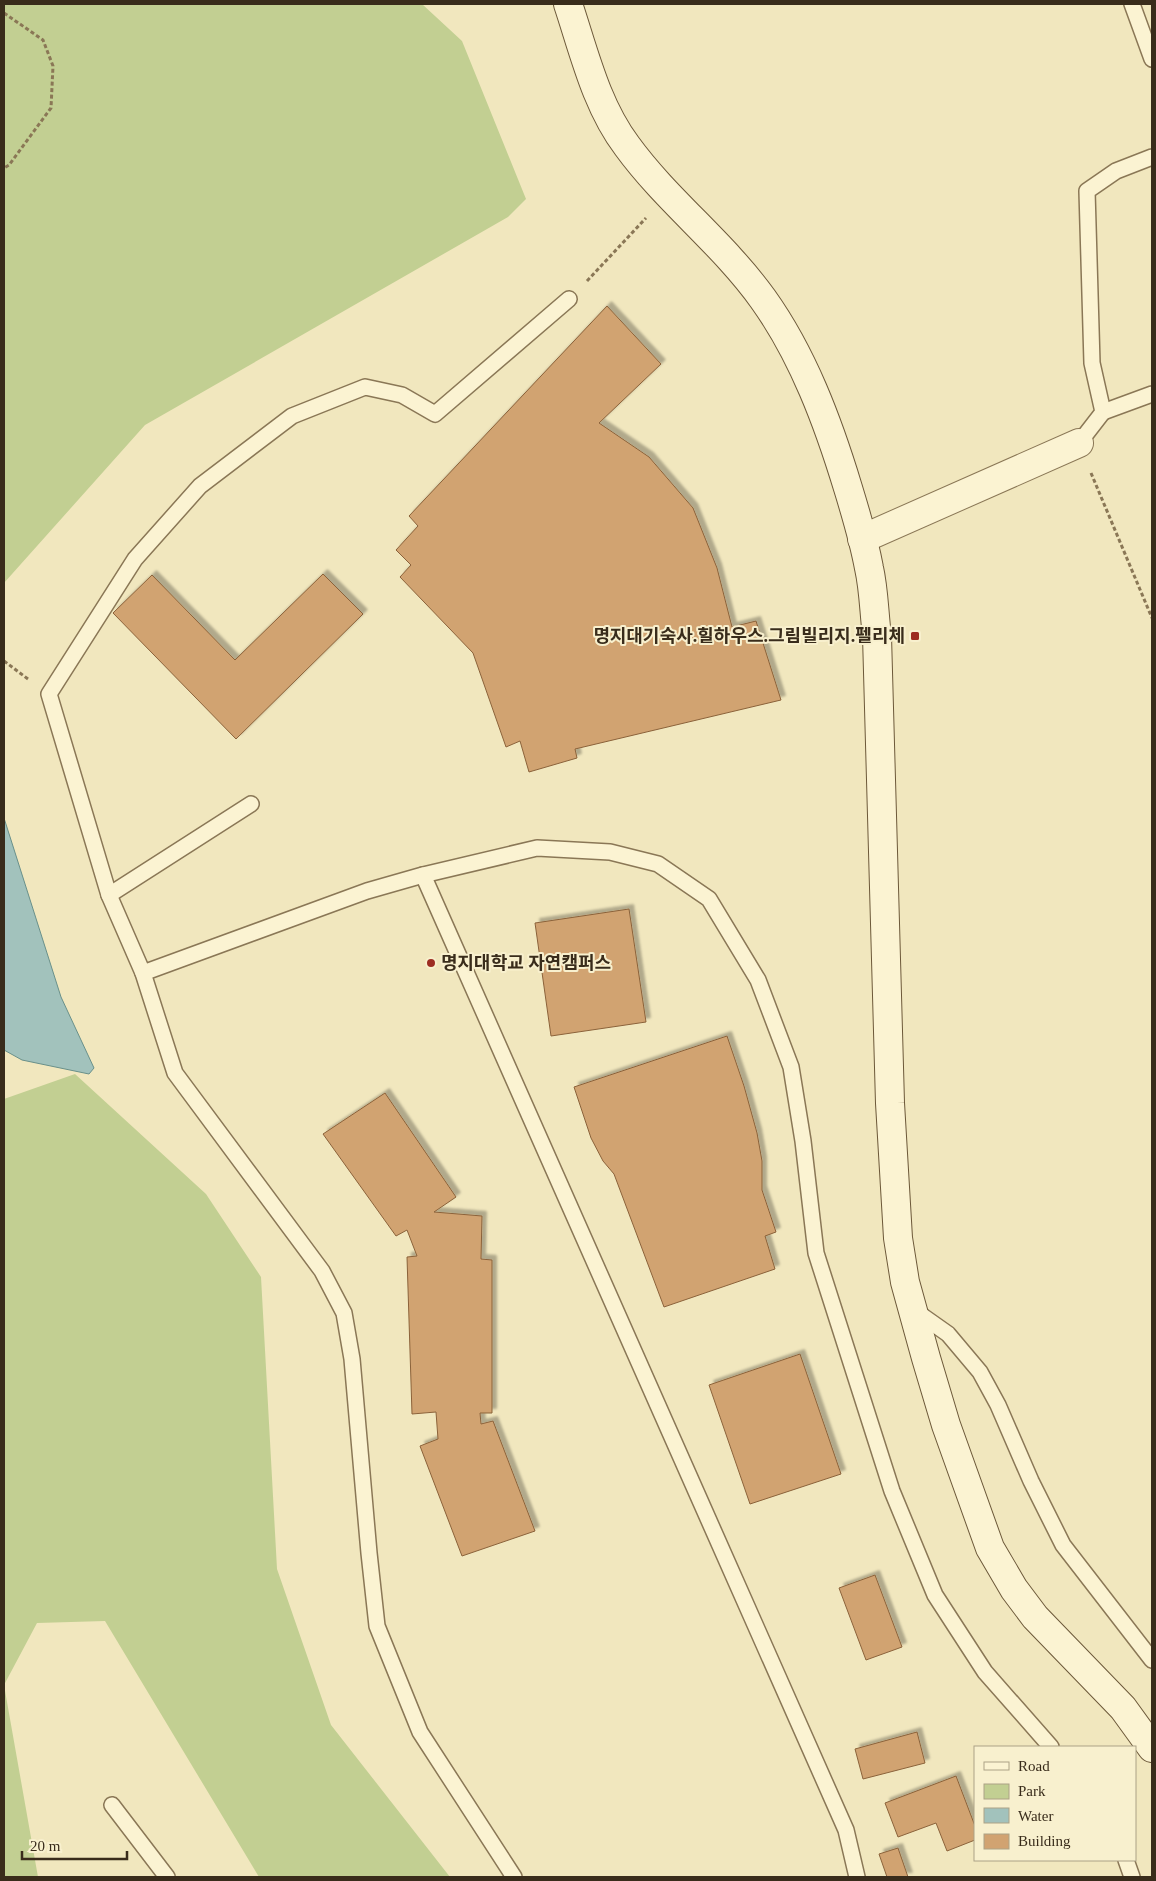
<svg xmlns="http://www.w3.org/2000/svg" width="1156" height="1881" font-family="'Times New Roman','Noto Sans KR',serif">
<defs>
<filter id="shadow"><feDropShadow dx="4.5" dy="-4.5" stdDeviation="1" flood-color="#0004"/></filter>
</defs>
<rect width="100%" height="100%" fill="#f1e7be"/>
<g fill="#c2cf92">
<path d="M4 4H422L462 41 526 199 508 217 145 425 4 583Z"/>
<path d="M75 1074 206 1194 261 1277 277 1569 331 1725 450 1877H259L105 1621 37 1623 4 1685 38 1877H4V1099Z"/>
</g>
<path fill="#a2c2bc" stroke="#69908a" d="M4 818 61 997 94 1068 89 1074 22 1060 4 1050Z"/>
<g fill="#d1a371" stroke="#8b623a" filter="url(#shadow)">
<path d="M607 306 661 364 599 423 649 457 693 508 717 568 732 627 756 621 781 700 575 749 577 758 529 772 520 741 506 747 473 653 400 577 411 565 396 550 418 526 409 516Z"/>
<path d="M323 574 363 614 236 739 113 613 152 575 235 660Z"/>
<path d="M629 909 646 1022 551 1036 535 923Z"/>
<path d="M727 1036 744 1086 757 1133 762 1161V1190L776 1232 765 1236 775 1269 664 1307 614 1174 603 1161 591 1138 574 1087Z"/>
<path d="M385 1093 456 1197 434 1212 482 1216 481 1259 492 1260V1413H480L481 1424 493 1421 535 1531 462 1556 420 1446 438 1439 436 1412 412 1414 407 1257 417 1256 407 1230 396 1236 323 1134Z"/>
<path d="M800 1354 841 1474 750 1504 709 1385Z"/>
<path d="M875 1575 902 1647 866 1660 839 1588Z"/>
<path d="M917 1732 925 1763 863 1779 855 1749Z"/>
<path d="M956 1776 975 1826V1840L947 1851 936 1823 898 1837 885 1803Z"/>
<path d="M898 1848 908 1877H887L879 1854Z"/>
</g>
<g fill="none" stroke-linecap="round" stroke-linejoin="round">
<g stroke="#8a7756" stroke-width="18">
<g id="lane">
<path d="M1132 4 1152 59"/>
<path d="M1103 412 1152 394"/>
<path d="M1079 443 1103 412 1092 363 1087 191 1116 171 1152 157"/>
<path d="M423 875 846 1830 857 1877"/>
<path d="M109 895 251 804"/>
<path d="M143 973 367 891 423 875 537 848 610 852 658 864 709 899 758 980 791 1067 803 1141 816 1253 892 1491 935 1595 985 1672 1051 1747"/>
<path d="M914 1310 948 1334 980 1372 998 1405 1031 1481 1063 1545 1152 1660"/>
<path d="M112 1805 167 1877"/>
<path d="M1126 1860 1132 1877"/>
<path d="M514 1877 420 1732 377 1626 369 1553 352 1359 344 1313 322 1271 175 1073 143 973 109 895 49 694 135 559 200 486 292 416 365 387 402 395 435 414 569 299"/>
</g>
</g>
<g stroke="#8a7756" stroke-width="30">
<path id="street" d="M862 539 1079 443"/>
</g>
<g stroke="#6c5839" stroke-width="30">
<path id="secondary" d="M568 4C584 52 596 105 627 146 667 201 723 243 763 299 803 355 828 422 848 488 856 514 864 541 869 568 874 590 874 613 877 636L890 1103 898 1238 905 1282 926 1358 946 1425 990 1548 1014 1589 1035 1617 1123 1708 1152 1748"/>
</g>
<g stroke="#8a7756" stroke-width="3" stroke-dasharray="4 2.5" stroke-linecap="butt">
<path d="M4 13 43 40 53 66 51 108 9 165 4 168"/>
<path d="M587 281 646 218"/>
<path d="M1091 473 1152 618"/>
<path d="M4 661 28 679"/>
</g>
<use href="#lane" stroke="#fbf3d2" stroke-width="15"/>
<use href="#street" stroke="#fbf3d2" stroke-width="28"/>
<use href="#secondary" stroke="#fbf3d2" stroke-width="28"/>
</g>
<g fill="#9d2d22" stroke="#f8f0ce" stroke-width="2">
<rect x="910" y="631" width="10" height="10" rx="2.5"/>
<circle cx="431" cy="963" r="5"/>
</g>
<g text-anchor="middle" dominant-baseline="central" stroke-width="4" stroke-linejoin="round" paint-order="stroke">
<g font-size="18" font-weight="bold" fill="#392c1b" stroke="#f8f0ce" text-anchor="end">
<text x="905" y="636">명지대기숙사.힐하우스.그림빌리지.펠리체</text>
<text x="441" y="963" text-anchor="start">명지대학교 자연캠퍼스</text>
</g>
</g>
<rect width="1156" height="1881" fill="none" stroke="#392c1b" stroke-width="10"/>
<rect x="974" y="1746" width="162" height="115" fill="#f8f0ce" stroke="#aca286"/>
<rect x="984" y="1762" width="25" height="8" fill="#fbf3d2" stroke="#aca286"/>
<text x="1018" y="1771" font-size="15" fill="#392c1b">Road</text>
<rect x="984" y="1784" width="25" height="15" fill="#c2cf92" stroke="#aca286"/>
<text x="1018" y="1796" font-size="15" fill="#392c1b">Park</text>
<rect x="984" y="1808" width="25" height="15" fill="#a2c2bc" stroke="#aca286"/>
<text x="1018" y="1821" font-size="15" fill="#392c1b">Water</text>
<rect x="984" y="1834" width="25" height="15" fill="#d1a371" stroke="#aca286"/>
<text x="1018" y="1846" font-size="15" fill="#392c1b">Building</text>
<path d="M22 1851v8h105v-8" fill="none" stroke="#392c1b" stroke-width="2.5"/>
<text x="30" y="1851" font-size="15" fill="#392c1b" stroke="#f8f0ce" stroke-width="4" paint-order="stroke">20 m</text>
</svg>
